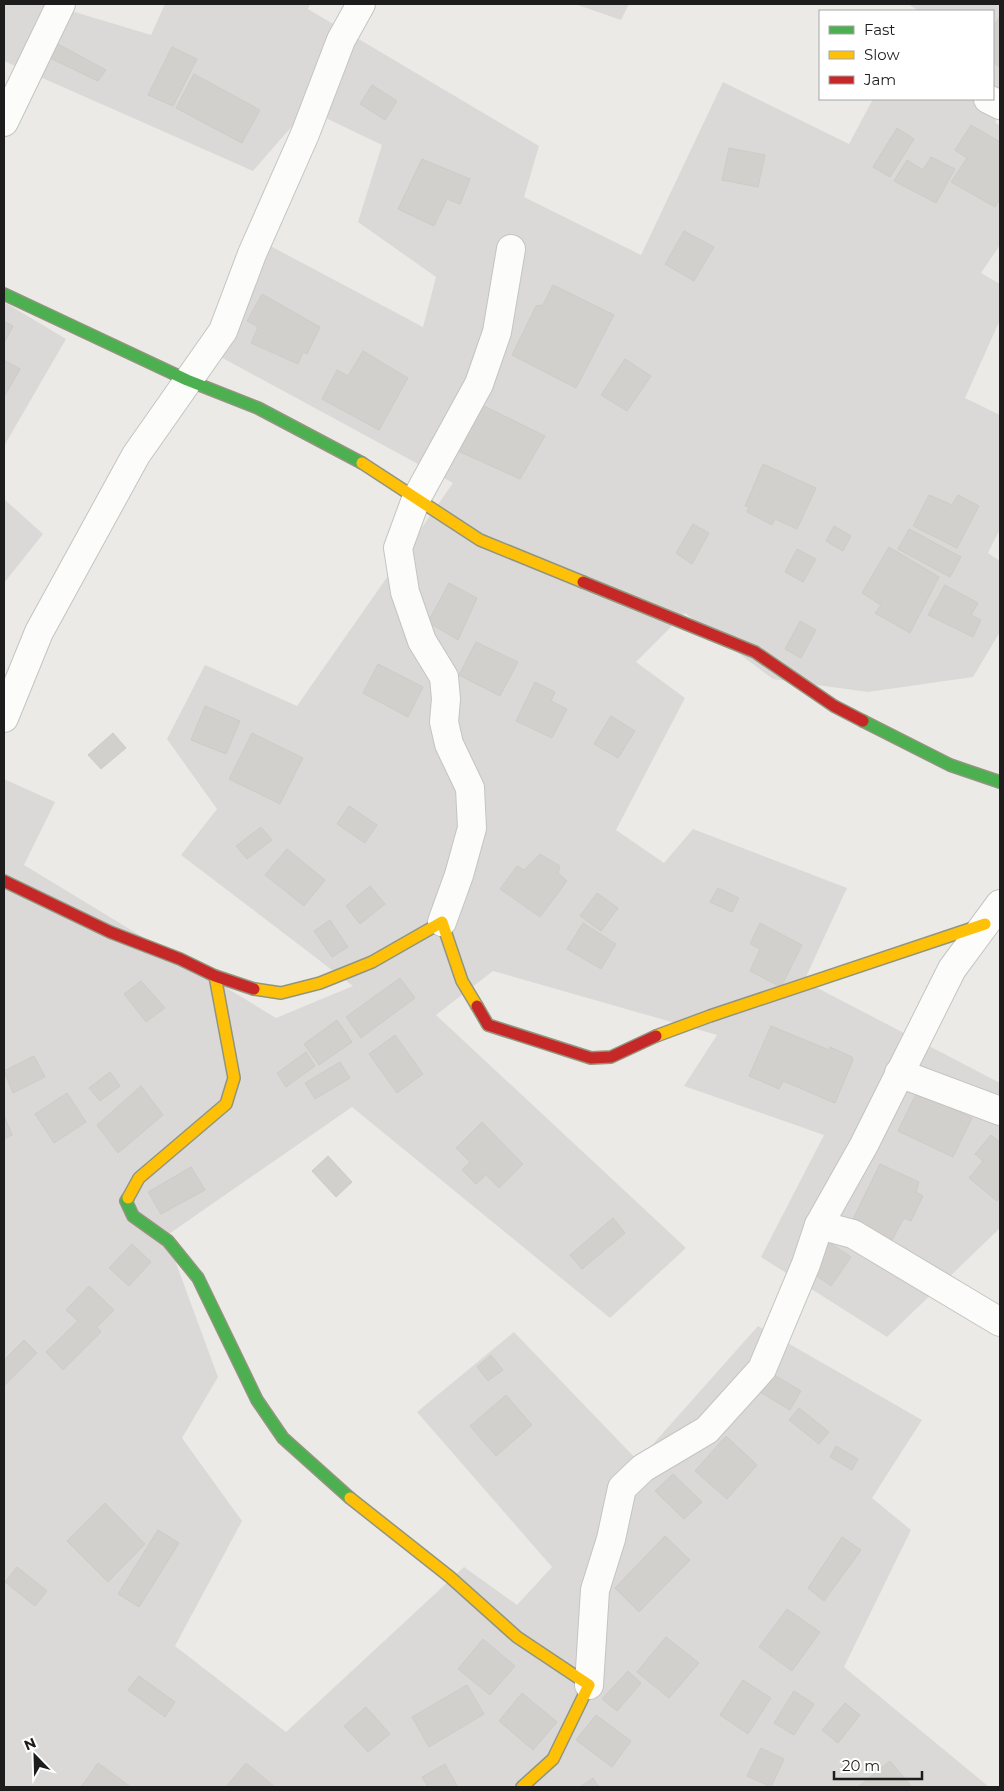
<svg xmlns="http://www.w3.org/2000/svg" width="1004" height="1791" font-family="Montserrat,sans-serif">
<rect width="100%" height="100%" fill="#ebeae6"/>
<g fill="#dad9d7">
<path d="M4 4H70L68 10 151 35 165 4H310L308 9 539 146 524 197 641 255 723 82 849 144 873 99H993V11H919L908 4H1000V113L995 122 1000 126V245L981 273 1000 284V320L965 398 1000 415V529L988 553 1000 561V632L973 677 868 692 773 679 685 613 636 662 685 698 616 830 664 863 693 829 847 888 804 981 1000 1083V1228L887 1337 761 1257 824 1135 684 1086 717 1035 493 971 436 1015 686 1248 610 1318 352 1107 166 1236 218 1377 182 1438 242 1521 175 1646 286 1732 464 1567 517 1605 552 1567 417 1412 514 1332 638 1461 758 1326 922 1420 872 1498 911 1530 844 1667 989 1787H4V779L55 802 24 865 276 1018 353 986 181 855 217 809 167 739 205 665 297 706 453 483 206 349 261 241 423 327 436 277 358 222 382 145 307 109 253 171 4 61Z"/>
<path d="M575 4H629L621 20Z"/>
<path d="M4 302 66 339 4 446Z"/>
<path d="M4 499 43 534 4 583Z"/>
</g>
<g fill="#d2d0cd" stroke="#cecbc7">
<path d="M1000 16V65L999 67 993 62V27Z"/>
<path d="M56 43 106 70 98 81 50 58Z"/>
<path d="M172 47 197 59 173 106 148 95Z"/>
<path d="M194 74 260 110 242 143 176 108Z"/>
<path d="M372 85 397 101 385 120 360 104Z"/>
<path d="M971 125 1000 142V199L995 207 951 182 967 158 955 150Z"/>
<path d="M897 128 914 139 890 177 873 167Z"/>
<path d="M729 148 765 155 758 187 722 180Z"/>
<path d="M931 157 955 169 936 203 894 181 907 160 923 170Z"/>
<path d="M422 159 470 179 460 204 447 199 434 226 398 209Z"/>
<path d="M684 231 714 247 694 281 665 264Z"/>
<path d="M553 285 614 315 576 388 512 355 536 306 543 305Z"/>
<path d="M262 294 320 327 307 354 303 352 298 364 251 343 258 327 247 321Z"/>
<path d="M4 321 13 326 4 343Z"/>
<path d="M363 351 408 378 379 430 322 399 337 370 348 376Z"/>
<path d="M625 359 651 376 627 411 601 395Z"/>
<path d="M4 360 20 369 4 397Z"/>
<path d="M482 405 545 436 520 479 458 451Z"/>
<path d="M763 464 816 488 797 529 775 519 772 525 747 512 749 507 745 506Z"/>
<path d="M929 495 952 505 958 495 979 506 957 548 913 526Z"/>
<path d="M693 524 709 533 692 564 676 553Z"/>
<path d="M834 526 851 536 843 551 826 541Z"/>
<path d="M909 529 961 557 950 577 898 549Z"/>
<path d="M889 547 939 577 910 633 875 613 881 605 862 593Z"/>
<path d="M797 549 816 559 803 582 785 572Z"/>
<path d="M449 583 477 598 458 640 428 622Z"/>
<path d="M945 585 978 603 971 615 981 620 973 637 928 615Z"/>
<path d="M800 621 816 630 801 658 785 649Z"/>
<path d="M476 642 518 662 500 696 459 675Z"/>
<path d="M378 664 423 687 408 717 363 693Z"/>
<path d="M535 682 555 692 551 701 567 709 552 738 516 721Z"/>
<path d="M205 706 240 721 226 754 191 740Z"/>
<path d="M611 716 635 731 618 758 594 744Z"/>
<path d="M113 733 126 748 101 769 88 755Z"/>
<path d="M252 733 303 758 280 804 229 779Z"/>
<path d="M349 806 377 825 365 843 337 824Z"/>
<path d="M261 827 272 840 247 859 236 846Z"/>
<path d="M287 849 325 880 304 906 265 875Z"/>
<path d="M540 854 560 866 558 873 567 881 540 917 500 889 517 866 524 870Z"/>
<path d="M370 886 385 904 360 924 346 906Z"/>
<path d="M718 888 739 898 732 912 710 902Z"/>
<path d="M597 893 618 908 601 931 580 916Z"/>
<path d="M330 920 348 947 332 957 314 931Z"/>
<path d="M583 923 616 944 601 969 567 949Z"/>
<path d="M760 923 802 945 781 987 750 971 760 949 750 944Z"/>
<path d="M400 978 415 998 361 1038 346 1017Z"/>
<path d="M141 981 165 1008 146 1022 124 994Z"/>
<path d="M337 1020 352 1042 319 1065 304 1044Z"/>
<path d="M771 1026 829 1050 830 1047 852 1057 853 1060 835 1103 783 1081 779 1089 749 1076Z"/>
<path d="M395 1035 423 1074 397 1093 369 1054Z"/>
<path d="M306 1052 315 1066 286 1087 277 1073Z"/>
<path d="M34 1056 45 1077 13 1093 4 1071Z"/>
<path d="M340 1062 350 1078 315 1099 305 1083Z"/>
<path d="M110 1072 120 1086 100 1101 89 1088Z"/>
<path d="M141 1086 163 1115 118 1153 97 1125Z"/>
<path d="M917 1092 972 1118 953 1157 898 1131Z"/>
<path d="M67 1093 86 1122 54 1143 35 1114Z"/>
<path d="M4 1115 12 1135 4 1139Z"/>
<path d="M482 1122 523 1164 499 1188 486 1175 476 1184 462 1170 470 1162 456 1148Z"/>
<path d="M991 1135 1000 1142V1197L997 1201 969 1178 983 1161 975 1154Z"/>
<path d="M328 1156 352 1182 336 1197 312 1171Z"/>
<path d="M880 1164 919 1182 916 1192 923 1196 911 1221 904 1218 892 1240 852 1221Z"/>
<path d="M191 1167 205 1190 161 1214 148 1192Z"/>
<path d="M613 1218 625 1233 582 1269 570 1255Z"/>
<path d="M830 1243 851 1257 831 1286 811 1272Z"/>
<path d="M132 1244 151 1262 129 1286 109 1268Z"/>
<path d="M89 1286 114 1310 97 1327 101 1332 63 1370 46 1352 78 1321 66 1310Z"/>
<path d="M24 1340 37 1353 4 1386V1360Z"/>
<path d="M491 1355 503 1370 488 1381 477 1367Z"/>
<path d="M771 1373 801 1391 790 1410 760 1392Z"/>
<path d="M506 1395 532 1425 496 1456 470 1426Z"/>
<path d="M799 1408 829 1432 819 1444 789 1420Z"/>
<path d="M726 1436 757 1465 727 1499 695 1471Z"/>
<path d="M836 1446 858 1459 852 1470 830 1457Z"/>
<path d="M673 1474 702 1502 684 1519 655 1491Z"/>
<path d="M105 1503 145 1544 108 1582 67 1541Z"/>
<path d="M158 1530 179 1543 139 1607 118 1594Z"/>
<path d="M665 1536 690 1560 639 1612 615 1588Z"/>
<path d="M842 1537 861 1550 824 1601 808 1588Z"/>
<path d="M17 1567 47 1591 35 1606 5 1582Z"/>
<path d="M787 1609 820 1632 792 1671 759 1647Z"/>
<path d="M666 1637 699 1663 669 1698 637 1672Z"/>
<path d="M483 1639 515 1666 490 1695 458 1669Z"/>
<path d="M628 1671 641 1683 617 1711 602 1699Z"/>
<path d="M139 1676 175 1702 165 1717 128 1690Z"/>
<path d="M743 1680 771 1698 748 1734 720 1715Z"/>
<path d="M467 1685 484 1714 429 1747 412 1717Z"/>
<path d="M794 1691 814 1704 794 1735 774 1723Z"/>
<path d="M522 1693 557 1722 533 1750 499 1721Z"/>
<path d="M845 1703 860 1715 838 1743 822 1730Z"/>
<path d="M366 1707 390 1734 368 1752 344 1726Z"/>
<path d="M596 1715 631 1741 612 1767 576 1740Z"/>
<path d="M761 1748 784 1759 771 1787 747 1776Z"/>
<path d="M890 1761 912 1787H860L859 1786Z"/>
<path d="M98 1763 131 1787H81Z"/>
<path d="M246 1763 275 1787H226Z"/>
<path d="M445 1764 458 1787H428L422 1777Z"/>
<path d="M593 1778 599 1787H580Z"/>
</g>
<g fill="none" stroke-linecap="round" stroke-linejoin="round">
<g stroke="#c4c4c2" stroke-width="30">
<g id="street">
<path d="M988 99 1000 105"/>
<path d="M4 122 61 4"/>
<path d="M4 718 39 632 136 455 223 331 252 254 305 134 341 40 361 4"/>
<path d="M442 922 459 875 472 828 470 788 449 744 444 722 446 699 444 677 422 641 405 592 398 548 416 499 479 384 497 332 511 249"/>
<path d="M899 1073 1000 1111"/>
<path d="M819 1225 853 1234 1000 1322"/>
<path d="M589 1685 595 1590 611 1539 622 1488 643 1468 707 1430 762 1369 806 1264 819 1225 864 1145 952 969 1000 904"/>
</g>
</g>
<g stroke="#92957e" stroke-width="14">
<g id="fast">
<path d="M4 294 187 380 258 408 362 463"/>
<path d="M863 721 950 765 1000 782"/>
<path d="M128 1198 126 1201 133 1216 168 1241 198 1278 257 1400 283 1438 350 1498"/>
</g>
</g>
<g stroke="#92957e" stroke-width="14">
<g id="slow">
<path d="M362 463 480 540 583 582"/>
<path d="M254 989 281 993 320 983 372 962 442 922 462 981 477 1006"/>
<path d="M656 1036 710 1016 985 924"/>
<path d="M128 1198 139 1178 226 1104 234 1078 215 976"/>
<path d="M350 1498 450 1577 517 1637 589 1685 553 1759 522 1787"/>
</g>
</g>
<g stroke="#92957e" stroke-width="14">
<g id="jam">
<path d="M583 582 755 652 834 706 863 721"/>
<path d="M4 881 110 932 180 959 215 976 254 989"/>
<path d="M477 1006 488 1025 591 1058 611 1057 656 1036"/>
</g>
</g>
<use href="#street" stroke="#fcfcfb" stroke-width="28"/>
<use href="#fast" stroke="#4caf50" stroke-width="11"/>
<use href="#slow" stroke="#ffc107" stroke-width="11"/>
<use href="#jam" stroke="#c62828" stroke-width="11"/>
</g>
<rect width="1004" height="1791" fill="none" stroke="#1d1d1d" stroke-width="10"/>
<rect x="819" y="10" width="175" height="90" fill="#ffffff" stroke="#a5a5a5"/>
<rect x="829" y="26" width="25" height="8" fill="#4caf50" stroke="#a5a5a5"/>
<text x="864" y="35" font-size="15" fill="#1d1d1d">Fast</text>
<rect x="829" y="51" width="25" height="8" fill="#ffc107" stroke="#a5a5a5"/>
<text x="864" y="60" font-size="15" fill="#1d1d1d">Slow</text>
<rect x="829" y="76" width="25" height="8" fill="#c62828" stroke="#a5a5a5"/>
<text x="864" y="85" font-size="15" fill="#1d1d1d">Jam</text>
<g transform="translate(35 1756) rotate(337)" stroke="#ffffff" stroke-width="4" paint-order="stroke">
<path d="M0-4L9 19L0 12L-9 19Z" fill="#1d1d1d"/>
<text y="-8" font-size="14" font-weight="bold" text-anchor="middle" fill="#1d1d1d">N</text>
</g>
<path d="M834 1771v8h88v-8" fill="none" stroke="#1d1d1d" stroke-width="2.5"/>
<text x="842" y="1771" font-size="15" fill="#1d1d1d" stroke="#ffffff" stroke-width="4" paint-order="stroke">20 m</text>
</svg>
